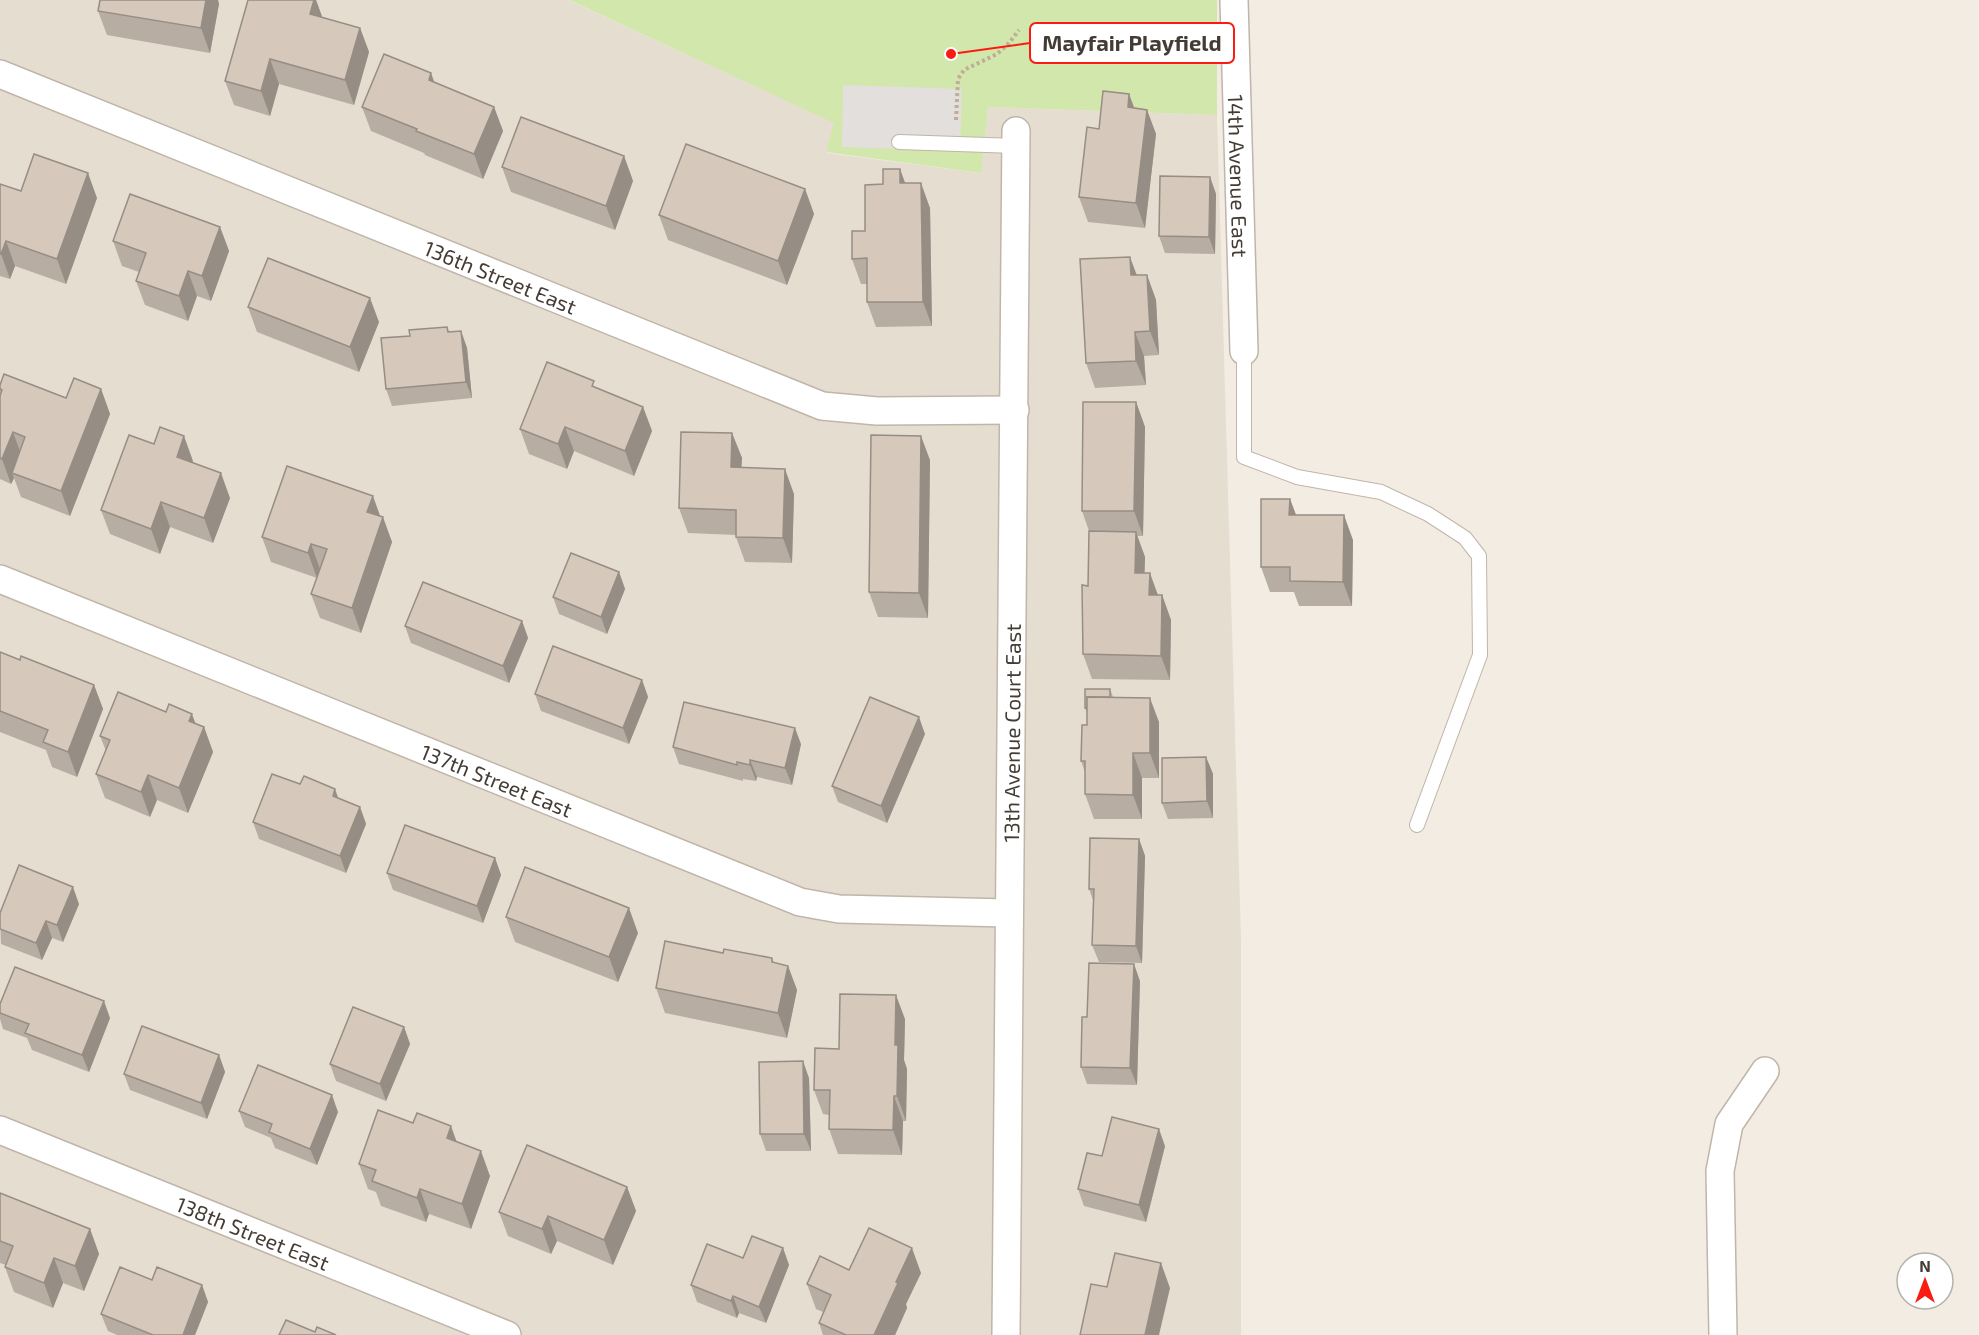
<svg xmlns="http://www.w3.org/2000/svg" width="1979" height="1335" font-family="'Exo 2',sans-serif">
<rect width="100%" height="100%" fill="#f2ece3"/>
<path fill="#e6ddd1" d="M0 0H568L835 123 827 153 980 173 988 107 1217 115 1241 938V1335H0Z"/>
<path fill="#d2e7ab" d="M569 0H1217V115L988 107 981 173 826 152 834 123Z"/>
<path fill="#e2dfdc" d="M843 85 962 89 960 151 842 147Z"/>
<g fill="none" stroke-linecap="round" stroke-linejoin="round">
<g stroke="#c0b5a9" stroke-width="16">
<g id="service">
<path d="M899 142 1016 146"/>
<path d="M1244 351V457L1297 477 1381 492 1428 514 1465 538 1479 556 1480 655 1417 825"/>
</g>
</g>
<g stroke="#c0b5a9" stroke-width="30">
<g id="minor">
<path id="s1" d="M1234 0 1244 351"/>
<path id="s2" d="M0 74 822 406 877 411 1015 410"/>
<path id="s3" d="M0 579 800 902 839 909 1008 913"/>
<path id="s4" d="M0 1130 507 1335"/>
<path id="s5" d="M1006 1335 1016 131"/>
<path d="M1723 1335 1720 1171 1729 1124 1765 1071"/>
</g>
</g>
<path stroke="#bfad97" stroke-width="4" stroke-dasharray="3 3" stroke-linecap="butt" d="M956 120 958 79 964 70 997 54 1009 43 1019 30"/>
<use href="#service" stroke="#fff" stroke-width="14"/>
<use href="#minor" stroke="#fff" stroke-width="27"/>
</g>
<g fill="#b8ada2">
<path d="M100 0H218L219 4 210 53 107 35 98 11Z"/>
<path d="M248 0H316L322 17 360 28 369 52 354 105 279 84 270 116 234 105 225 81Z"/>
<path d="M435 82 494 107 503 131 483 179 425 155 424 153 371 131 362 107Z"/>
<path d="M1129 94 1134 108 1147 110 1156 134 1145 228 1088 222 1079 197 1099 129Z"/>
<path d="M624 156 633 181 615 230 511 192 502 167Z"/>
<path d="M900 169 905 183 930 208 932 326 876 327 867 302V284H861L852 259 865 231 883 184Z"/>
<path d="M1210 177 1216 194 1215 254 1165 253 1159 236Z"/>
<path d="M0 184 21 191 97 198 66 284 15 266 10 279 0 276Z"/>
<path d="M805 189 814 214 787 285 668 240 659 215Z"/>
<path d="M220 227 229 251 211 301 197 296 188 321 145 305 136 281 139 272 122 266 113 241Z"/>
<path d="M1137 275H1147L1156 300 1159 355 1144 356 1146 385 1095 388 1086 363Z"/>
<path d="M248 307 379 322 359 372 257 332Z"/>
<path d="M447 327 449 332 461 331 467 348 472 398 392 406 386 389 410 336Z"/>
<path d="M0 385 66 398 101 389 110 414 70 516 21 497 14 478 11 484 0 479Z"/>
<path d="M596 388 643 407 652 431 634 476 574 451 567 469 529 454 520 429Z"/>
<path d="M1136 402 1145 427 1143 536H1137L1145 557 1144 573 1158 595H1162L1171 620 1170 680 1092 679 1083 654 1088 586 1089 531 1082 511Z"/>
<path d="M732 433 742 458 741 468 794 494 792 563 745 562 736 537V535L688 533 679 508Z"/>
<path d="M930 460 928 618 878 617 869 592Z"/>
<path d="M193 461 192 463 230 498 213 543 170 527 160 554 110 534 101 510Z"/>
<path d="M1290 499 1296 515 1353 540 1352 606H1299L1294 592H1270L1261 567Z"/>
<path d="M381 517 392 542 361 633 320 618 311 594 317 578 271 562 262 537Z"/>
<path d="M619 572 625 589 607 634 559 614 553 597Z"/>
<path d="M522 621 528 638 509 683 411 643 405 626Z"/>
<path d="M0 652 20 660 94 685 103 709 77 777 52 767 46 750 0 732Z"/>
<path d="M642 680 648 697 629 744 541 711 535 694Z"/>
<path d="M1110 689 1113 697 1159 722V778H1142V819H1094L1085 794V772L1081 761 1087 725V714L1085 708Z"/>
<path d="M196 724 204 727 213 752 188 813 157 800 150 817 105 798 96 774 106 751 100 736Z"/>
<path d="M925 734 887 823 838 802 832 786Z"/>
<path d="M801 744 792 785 757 777 756 781 743 779V781L679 764 673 747Z"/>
<path d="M1206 757 1213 774V818L1168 819 1162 803Z"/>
<path d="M339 799 360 807 366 824 346 873 259 839 253 822Z"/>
<path d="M1139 839 1145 856 1142 963 1099 962 1092 945 1093 900 1089 889Z"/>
<path d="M495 858 501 875 483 923 393 890 387 873Z"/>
<path d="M79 904 63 942 52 938 42 960 1 944 0 913Z"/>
<path d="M506 917 638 933 618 982 515 942Z"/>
<path d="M723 953 772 958 774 963 788 966 797 990 787 1038 665 1013 656 988Z"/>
<path d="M1140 981 1137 1085 1087 1084 1081 1067 1087 1017Z"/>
<path d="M0 1004 110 1018 89 1072 32 1050 27 1038 3 1029 0 1019Z"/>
<path d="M905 1019 904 1060 907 1069 906 1121H903L902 1155 838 1154 829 1129V1115L823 1114 814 1090 839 1049Z"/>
<path d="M404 1027 410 1044 386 1101 336 1081 330 1064Z"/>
<path d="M219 1055 225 1072 207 1119 130 1090 124 1074Z"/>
<path d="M809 1078 811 1151H766L760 1134Z"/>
<path d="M239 1111 338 1112 317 1165 275 1148 271 1138 245 1127Z"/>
<path d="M457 1142 490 1176 471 1229 429 1214 426 1222 381 1206 376 1192 368 1189 359 1164Z"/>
<path d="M1165 1146 1146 1222 1084 1206 1078 1189 1102 1156Z"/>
<path d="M627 1187 636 1211 613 1265 557 1241 551 1254 508 1236 499 1212Z"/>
<path d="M0 1193 90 1229 99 1254 84 1291 63 1283 53 1308 14 1292 5 1267 6 1265 0 1263Z"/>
<path d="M783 1248 789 1265 766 1323 739 1313 737 1318 697 1302 691 1285Z"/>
<path d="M849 1270 921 1273 906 1304 907 1308 895 1335H823L819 1323 823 1312 816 1309 807 1284Z"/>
<path d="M152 1280 202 1285 208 1302 195 1335H117L108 1331 101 1314Z"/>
</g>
<g fill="#968d84">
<path d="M206 0H218L219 4 210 53 201 28Z"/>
<path d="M314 0H316L324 22 310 14Z"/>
<path d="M360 28 369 52 354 105 345 80Z"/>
<path d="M270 59 279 84 270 116 261 91Z"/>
<path d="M431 73 440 98 429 80Z"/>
<path d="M1129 94 1138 118 1128 107Z"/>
<path d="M494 107 503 131 483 179 474 154Z"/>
<path d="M1147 110 1156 134 1145 228 1136 203Z"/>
<path d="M624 156 633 181 615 230 606 206Z"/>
<path d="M900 169 909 194 900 183Z"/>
<path d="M88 173 97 198 66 284 57 259Z"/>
<path d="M1210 177 1216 194 1215 254 1209 237Z"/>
<path d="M921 183 930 208 932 326 923 302Z"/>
<path d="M805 189 814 214 787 285 778 261Z"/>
<path d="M220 227 229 251 211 301 202 276Z"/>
<path d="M6 241 15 266 10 279 1 254Z"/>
<path d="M1130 257 1139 281 1131 275Z"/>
<path d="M188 271 197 296 188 321 179 296Z"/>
<path d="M1147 275 1156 300 1159 355 1150 331Z"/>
<path d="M370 298 379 322 359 372 350 347Z"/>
<path d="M461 331 467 348 472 398 466 382Z"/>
<path d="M1135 332 1144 356 1146 385 1136 361Z"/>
<path d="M101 389 110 414 70 516 61 491Z"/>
<path d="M1136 402 1145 427 1143 536 1134 511Z"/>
<path d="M643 407 652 431 634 476 625 451Z"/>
<path d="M565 427 574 451 567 469 558 444Z"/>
<path d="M13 432 22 457 12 473 14 478 11 484 2 459Z"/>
<path d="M732 433 742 458 740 492 731 467Z"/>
<path d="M184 436 193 461 186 481 177 457Z"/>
<path d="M921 436 930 460 928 618 919 593Z"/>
<path d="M785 469 794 494 792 563 783 538Z"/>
<path d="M221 473 230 498 213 543 204 518Z"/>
<path d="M373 496 382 521 383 517 392 542 361 633 352 608 367 512Z"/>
<path d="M1290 499 1299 523 1289 515Z"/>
<path d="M161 502 170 527 160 554 151 529Z"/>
<path d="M1344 515 1353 540 1352 606 1343 582Z"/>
<path d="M1136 532 1145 557 1144 597 1135 573Z"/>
<path d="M311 544 320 569 317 578 308 553Z"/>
<path d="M619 572 625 589 607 634 601 617Z"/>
<path d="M1150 573 1159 598 1149 595Z"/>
<path d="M1162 595 1171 620 1170 680 1161 656Z"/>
<path d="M522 621 528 638 509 683 503 666Z"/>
<path d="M642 680 648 697 629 744 623 728Z"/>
<path d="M94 685 103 709 77 777 68 752Z"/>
<path d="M1150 698 1159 722V778L1150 753Z"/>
<path d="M192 714 200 736 204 727 213 752 188 813 179 788 189 721Z"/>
<path d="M919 717 925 734 887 823 881 806Z"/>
<path d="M795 728 801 744 792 785 785 768Z"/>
<path d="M1133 753 1142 778V819L1133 795Z"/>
<path d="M1206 757 1213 774V818L1207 801Z"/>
<path d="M750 760 757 777 756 781 750 765Z"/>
<path d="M148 775 157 800 150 817 141 792Z"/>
<path d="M335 789 341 806 333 796Z"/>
<path d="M360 807 366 824 346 873 340 856Z"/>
<path d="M1139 839 1145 856 1142 963 1136 946Z"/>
<path d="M495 858 501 875 483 923 477 906Z"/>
<path d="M73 887 79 904 63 942 57 925Z"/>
<path d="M629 908 638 933 618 982 609 957Z"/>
<path d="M46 921 52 938 42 960 36 943Z"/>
<path d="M1134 964 1140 981 1137 1085 1130 1068Z"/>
<path d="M788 966 797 990 787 1038 778 1013Z"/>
<path d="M896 995 905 1019 904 1060 907 1069 906 1121 897 1096 895 1045Z"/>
<path d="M104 1001 110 1018 89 1072 82 1055Z"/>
<path d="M404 1027 410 1044 386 1101 380 1084Z"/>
<path d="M219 1055 225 1072 207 1119 201 1103Z"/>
<path d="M803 1061 809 1078 811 1151 804 1134Z"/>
<path d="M332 1095 338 1112 317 1165 310 1149Z"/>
<path d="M894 1096 903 1121 902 1155 893 1130Z"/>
<path d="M451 1126 460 1151 447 1138Z"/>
<path d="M1159 1129 1165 1146 1146 1222 1139 1205Z"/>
<path d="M481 1151 490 1176 471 1229 462 1204Z"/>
<path d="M627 1187 636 1211 613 1265 604 1240Z"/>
<path d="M420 1189 429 1214 426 1222 417 1198Z"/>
<path d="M548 1216 557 1241 551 1254 542 1229Z"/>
<path d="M90 1229 99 1254 84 1291 75 1266Z"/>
<path d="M783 1248 789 1265 766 1323 759 1307Z"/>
<path d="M912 1248 921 1273 906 1304 907 1308 895 1335H874L896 1282Z"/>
<path d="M54 1258 63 1283 53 1308 44 1283Z"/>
<path d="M1161 1263 1170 1288 1159 1335H1145Z"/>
<path d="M202 1285 208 1302 195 1335H183Z"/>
<path d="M733 1296 739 1313 737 1318 731 1301Z"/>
</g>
<g fill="#d6c9bc" stroke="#968d84" stroke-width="1.5">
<path d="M100 0H206L201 28 98 11Z"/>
<path d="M248 0H314L310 14 360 28 345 80 270 59 261 91 225 81Z"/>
<path d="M384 54 431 73 429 80 494 107 474 154 416 131 417 129 362 107Z"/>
<path d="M1103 91 1129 94 1128 107 1147 110 1136 203 1079 197 1087 127 1099 129Z"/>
<path d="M521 117 624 156 606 206 502 167Z"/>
<path d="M686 144 805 189 778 261 659 215Z"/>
<path d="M34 154 88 173 57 259 6 241 1 254H0V184L21 191Z"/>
<path d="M883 169H900V183H921L923 302H867V258L852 259V231H865V185L883 184Z"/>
<path d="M1160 176 1210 177 1209 237 1159 236Z"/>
<path d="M130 194 220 227 202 276 188 271 179 296 136 281 146 253 113 241Z"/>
<path d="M1130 257 1131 275H1147L1150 331 1135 332 1136 361 1086 363 1080 259Z"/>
<path d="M268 258 370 298 350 347 248 307Z"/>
<path d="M447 327 448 332 461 331 466 382 386 389 381 338 410 336 409 330Z"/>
<path d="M547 362 594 381 592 386 643 407 625 451 565 427 558 444 520 429Z"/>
<path d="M4 374 66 398 74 378 101 389 61 491 12 473 25 437 13 432 2 459 0 458V396L2 390 0 389V385Z"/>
<path d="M1083 402H1136L1134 511H1082Z"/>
<path d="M160 427 184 436 177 457 221 473 204 518 161 502 151 529 101 510 129 435 154 444Z"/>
<path d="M681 432 732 433 731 467 785 469 783 538 736 537V510L679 508Z"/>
<path d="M871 435 921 436 919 593 869 592Z"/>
<path d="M287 466 373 496 367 512 383 517 352 608 311 594 327 549 311 544 308 553 262 537Z"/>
<path d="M1261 499H1290L1289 515H1344L1343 582 1290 581V567H1261Z"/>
<path d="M1089 531 1136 532 1135 573H1150L1149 595H1162L1161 656 1083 654 1082 585 1088 586Z"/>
<path d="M571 553 619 572 601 617 553 597Z"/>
<path d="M423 582 522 621 503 666 405 626Z"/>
<path d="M553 646 642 680 623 728 535 694Z"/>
<path d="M0 652 20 660 21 656 94 685 68 752 43 742 48 730 0 711Z"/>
<path d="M1085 689H1110V697H1087V708H1085Z"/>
<path d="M118 692 166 712 169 704 192 714 189 721 204 727 179 788 148 775 141 792 96 774 110 740 100 736Z"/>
<path d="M870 697 919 717 881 806 832 786Z"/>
<path d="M1087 697 1150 698V753H1133V795L1085 794V761H1081L1082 725H1087Z"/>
<path d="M684 702 795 728 785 768 750 760V765L737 762V765L673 747Z"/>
<path d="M1206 757 1207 801 1162 803V758Z"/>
<path d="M272 774 300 784 304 776 335 789 333 796 360 807 340 856 253 822Z"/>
<path d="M405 825 495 858 477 906 387 873Z"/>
<path d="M1090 838 1139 839 1136 946 1092 945 1094 889H1089Z"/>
<path d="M19 865 73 887 57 925 46 921 36 943 0 929V913Z"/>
<path d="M525 867 629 908 609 957 506 917Z"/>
<path d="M665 941 723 953 724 949 772 958V962L788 966 778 1013 656 988Z"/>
<path d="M1089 963 1134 964 1130 1068 1081 1067 1082 1017H1087Z"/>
<path d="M15 967 104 1001 82 1055 25 1033 29 1024 0 1013V1004Z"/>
<path d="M840 994 896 995 895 1045H898L897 1096H894L893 1130 829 1129 830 1090H814L815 1048 839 1049Z"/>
<path d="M353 1007 404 1027 380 1084 330 1064Z"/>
<path d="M142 1026 219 1055 201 1103 124 1074Z"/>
<path d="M803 1061 804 1134H760L759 1062Z"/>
<path d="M258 1065 332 1095 310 1149 269 1132 272 1124 239 1111Z"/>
<path d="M378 1110 413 1123 417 1113 451 1126 447 1138 481 1151 462 1204 420 1189 417 1198 372 1181 376 1170 359 1164Z"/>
<path d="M1112 1117 1159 1129 1139 1205 1078 1189 1087 1153 1102 1156Z"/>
<path d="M527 1145 627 1187 604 1240 548 1216 542 1229 499 1212Z"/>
<path d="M0 1193 90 1229 75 1266 54 1258 44 1283 5 1267 13 1246 0 1241Z"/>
<path d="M869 1228 912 1248 896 1282 898 1283 874 1335H846L819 1323 831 1295 807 1284 820 1256 849 1270Z"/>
<path d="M752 1236 783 1248 759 1307 733 1296 731 1301 691 1285 707 1244 743 1258Z"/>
<path d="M1115 1253 1161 1263 1145 1335H1080L1091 1284 1107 1287Z"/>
<path d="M120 1267 152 1280 157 1267 202 1285 183 1335H153L101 1314Z"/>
<path d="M286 1320 315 1332 317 1327 336 1335H279Z"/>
</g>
<g text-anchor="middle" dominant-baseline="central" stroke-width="5" stroke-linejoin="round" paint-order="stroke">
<g font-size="21" fill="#443c34" stroke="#fff">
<text stroke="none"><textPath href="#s1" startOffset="176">14th Avenue East</textPath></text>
<text stroke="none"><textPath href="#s2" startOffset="540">136th Street East</textPath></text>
<text stroke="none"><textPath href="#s5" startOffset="602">13th Avenue Court East</textPath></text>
<text stroke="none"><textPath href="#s3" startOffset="536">137th Street East</textPath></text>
<text stroke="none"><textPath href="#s4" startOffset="273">138th Street East</textPath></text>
</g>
</g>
<path fill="none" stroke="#fb1b12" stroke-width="2" d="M951 54L1030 43"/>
<circle fill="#fb1b12" stroke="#fff" stroke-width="2" cx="951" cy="54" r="6"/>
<rect fill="#fff" stroke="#fb1b12" stroke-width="2" x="1030" y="23" width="204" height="40" rx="6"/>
<g font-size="22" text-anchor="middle" font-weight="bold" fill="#443c34">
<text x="1132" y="51">Mayfair Playfield</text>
</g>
<g transform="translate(1925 1281)"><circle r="28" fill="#ffffff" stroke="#b4b1ae" stroke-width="1.5"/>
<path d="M0-4.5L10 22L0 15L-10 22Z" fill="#fb1b12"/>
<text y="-9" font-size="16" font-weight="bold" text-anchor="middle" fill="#443c34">N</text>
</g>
</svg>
